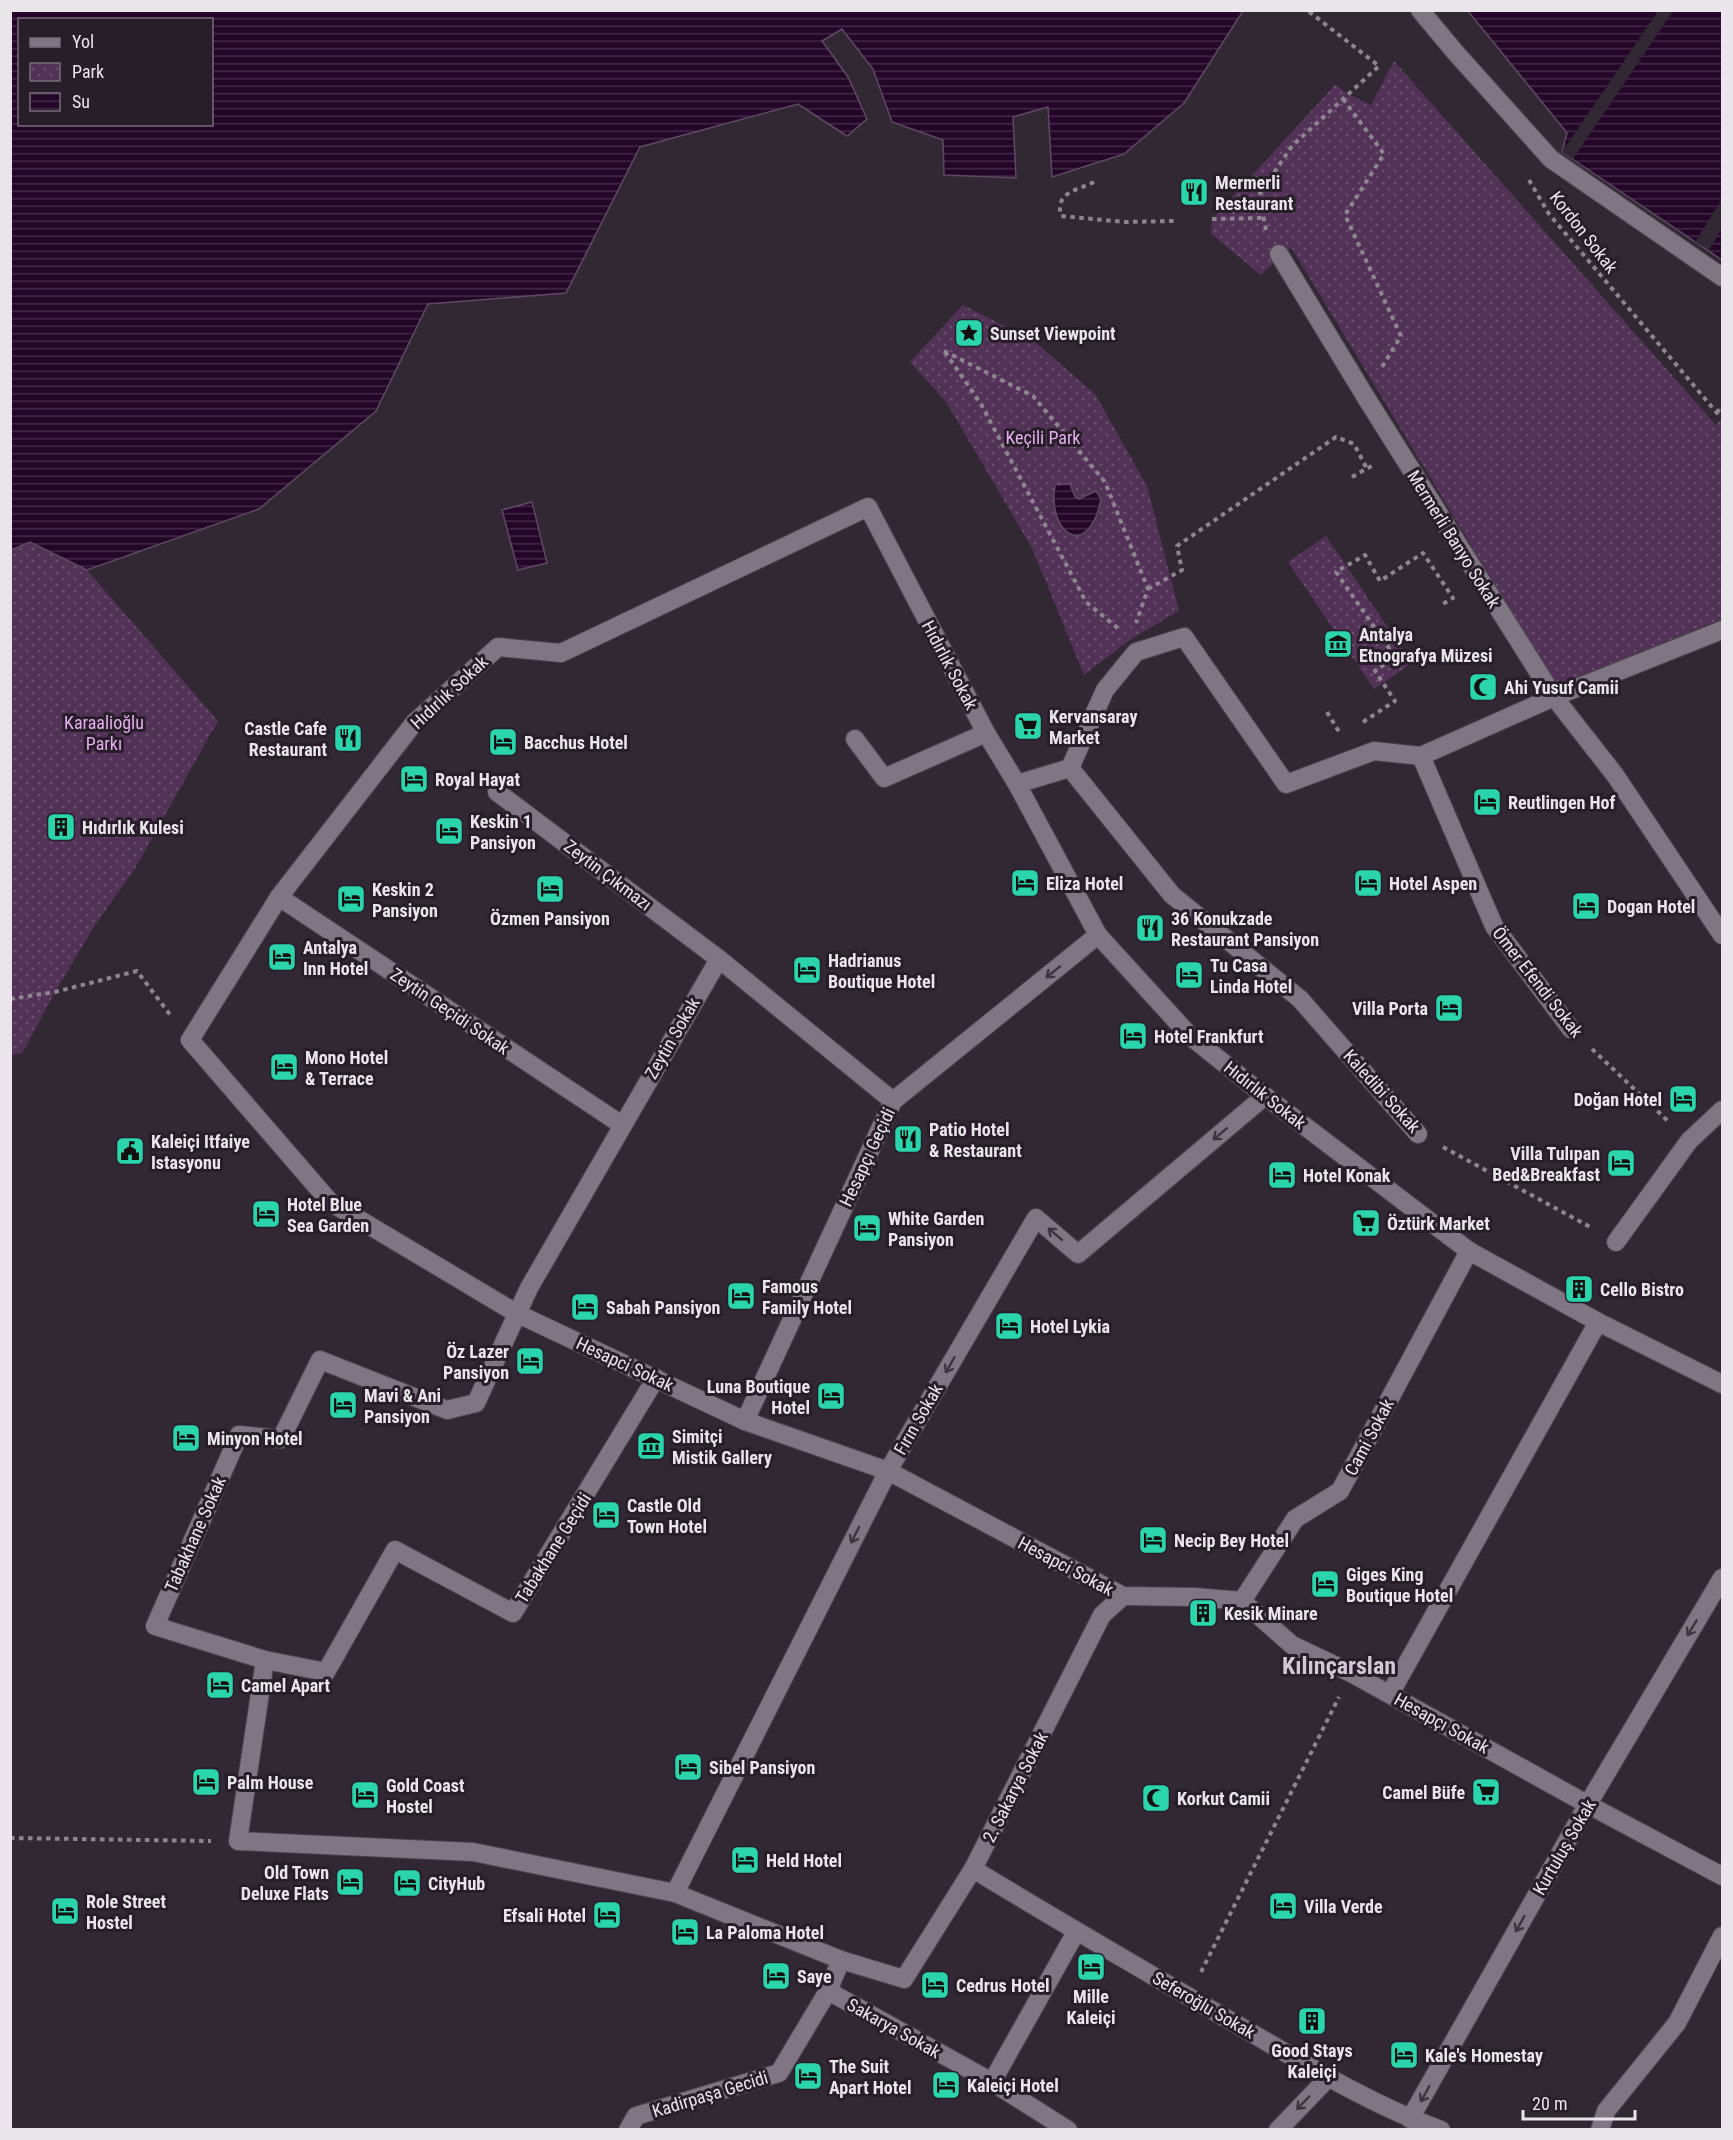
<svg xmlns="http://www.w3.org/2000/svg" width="1733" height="2140" font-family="'Roboto Condensed',sans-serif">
<defs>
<pattern id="park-dots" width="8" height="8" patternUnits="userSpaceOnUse" patternTransform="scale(1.5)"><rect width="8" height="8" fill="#523357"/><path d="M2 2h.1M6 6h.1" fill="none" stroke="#6b506f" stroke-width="1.8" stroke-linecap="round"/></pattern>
<pattern id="water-rules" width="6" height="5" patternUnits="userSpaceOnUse" patternTransform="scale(1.5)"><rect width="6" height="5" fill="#240629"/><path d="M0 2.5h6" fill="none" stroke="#442a48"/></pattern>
</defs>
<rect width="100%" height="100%" fill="#312833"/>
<g fill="url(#park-dots)">
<path d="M1394 61 1716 425 1722 419V619L1556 686 1291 247 1261 275 1211 234 1212 219 1335 85 1348 94 1371 105Z"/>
<path d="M963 305 1034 341 1095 394 1147 486 1179 611 1131 639 1084 675 1032 548 946 402 910 362Z"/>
<path d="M1326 536 1412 663 1374 689 1288 562Z"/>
<path d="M30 542 87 570 218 721 134 870 95 925 55 992 23 1052 11 1056 10 550Z"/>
</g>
<g fill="url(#water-rules)" stroke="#5f4963" stroke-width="1.5" fill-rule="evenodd">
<path d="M11 10H1243V11L1184 103 1124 154 1052 177 1048 107 1013 117 1016 178 944 175 943 140 892 122 873 69 842 29 822 41 848 77 867 119 847 136 798 104 640 147 566 293 428 304 376 411 259 509 87 570 30 542 11 550ZM20 20H212V124H20Z"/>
<path d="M1468 11H1722V260L1562 152 1567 133Z"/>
<path d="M1070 484 1075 497 1079 499 1096 491 1101 499C1089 560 1047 536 1055 485Z"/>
<path d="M532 502 547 563 518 570 502 510Z"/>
</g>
<g fill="#312833">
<path d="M1658 11H1673L1573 159 1562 152Z"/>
<path d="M1722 199V228L1709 250 1695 242Z"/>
</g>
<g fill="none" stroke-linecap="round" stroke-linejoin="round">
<g stroke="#4b444d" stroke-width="20">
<path id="pedestrian" d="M1420 10 1455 52 1551 159 1722 277"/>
</g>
<g stroke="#4b444d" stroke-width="20">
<g id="minor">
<path d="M1279 254 1365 396 1554 697 1615 775 1722 935"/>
<path d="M855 739 884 778 986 733"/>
<path d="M1421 756 1494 926 1571 1029"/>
<path d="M1070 768 1105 690 1136 652 1184 637 1286 784 1374 751 1421 756 1554 697 1722 630"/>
<path d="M1070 768 1172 895 1300 999 1418 1134"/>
<path d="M1017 784 1070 768"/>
<path d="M497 792 719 959 893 1101"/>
<path d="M279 897 622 1125"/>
<path d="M1616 1242 1689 1141 1722 1110"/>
<path d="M656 1378 513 1613 395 1550 326 1672 265 1660 155 1626 239 1435 281 1439 320 1360 447 1410 476 1403 529 1288 719 959"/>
<path d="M1722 1384 1598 1322 1469 1251 1265 1096 1190 1036 1098 935 1017 784 986 733 868 507 561 653 498 647 414 723 279 897 190 1040 330 1202 516 1313 745 1421 888 1471 1123 1596 1195 1597 1242 1601 1292 1645 1351 1673 1585 1803 1722 1876"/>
<path d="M745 1421 893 1101 1098 935"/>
<path d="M1242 1601 1295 1519 1340 1491 1469 1251"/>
<path d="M265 1660 238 1841 473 1852 675 1893 841 1960 904 1979 973 1869 1102 1615 1123 1596"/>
<path d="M1390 1694 1598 1322"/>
<path d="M973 1869C1062 1923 1153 1976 1243 2028 1307 2065 1371 2105 1441 2130"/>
<path d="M675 1893 888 1471 1036 1218 1078 1254 1265 1096"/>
<path d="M828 1991 992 2082 1068 2130"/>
<path d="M992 2082 1076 1932"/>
<path d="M1410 2119 1588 1804 1722 1578"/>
<path d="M628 2130 636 2116 779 2073 828 1991 841 1960"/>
<path d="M1278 2130 1329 2077"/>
<path d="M1600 2130 1606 2111 1677 2023 1722 1936"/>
</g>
</g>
<g stroke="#8d868f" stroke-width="4" stroke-dasharray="4.5 4.5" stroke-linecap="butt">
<path d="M1343 99 1384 154 1345 215 1401 336 1382 367"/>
<path d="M1529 180 1549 214 1717 413 1722 416"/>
<path d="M1094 182C1076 191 1055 192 1061 216L1125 222 1175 221"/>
<path d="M1212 219 1263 218"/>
<path d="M1266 230 1259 195 1292 146 1379 66 1307 10"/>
<path d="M944 351 1033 396 1105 482 1148 589 1136 623"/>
<path d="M945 352 981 404 1086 602 1120 630"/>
<path d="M1717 413 1722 405"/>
<path d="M1352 477 1375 464"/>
<path d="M1148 589 1182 570 1177 546 1336 437 1354 444 1367 469"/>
<path d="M1327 712 1341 735"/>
<path d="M1363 722 1395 701 1375 671 1395 657 1336 572 1365 555 1380 581 1423 553 1453 598 1441 605"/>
<path d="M10 999 55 992 137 971 171 1016"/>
<path d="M1592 1049 1669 1122"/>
<path d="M1443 1147 1592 1228"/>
<path d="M10 1838 211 1841"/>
<path d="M1201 1972 1339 1697"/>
</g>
<use href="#pedestrian" stroke="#807582" stroke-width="18"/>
<use href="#minor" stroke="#807582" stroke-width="18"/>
</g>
<defs><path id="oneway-shaft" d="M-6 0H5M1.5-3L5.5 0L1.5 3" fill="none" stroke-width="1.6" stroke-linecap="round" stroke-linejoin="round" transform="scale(1.5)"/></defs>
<g stroke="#3d343f">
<use href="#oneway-shaft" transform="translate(1053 972) rotate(141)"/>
<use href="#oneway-shaft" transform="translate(1220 1134) rotate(140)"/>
<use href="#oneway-shaft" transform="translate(1055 1234) rotate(-140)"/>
<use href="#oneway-shaft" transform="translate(950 1365) rotate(120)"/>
<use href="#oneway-shaft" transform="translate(855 1535) rotate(117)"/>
<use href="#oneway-shaft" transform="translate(1692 1628) rotate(121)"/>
<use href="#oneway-shaft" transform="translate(1520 1924) rotate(119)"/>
<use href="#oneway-shaft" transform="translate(1425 2094) rotate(119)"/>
<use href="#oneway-shaft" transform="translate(1303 2103) rotate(134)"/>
</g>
<defs>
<g id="restaurant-square" transform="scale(1.5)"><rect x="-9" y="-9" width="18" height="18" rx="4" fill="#2ad5ac" stroke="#271e29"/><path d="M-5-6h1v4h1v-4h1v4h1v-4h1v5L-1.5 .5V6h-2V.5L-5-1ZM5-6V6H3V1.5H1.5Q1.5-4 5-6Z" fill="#111"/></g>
<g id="sight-square" transform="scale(1.5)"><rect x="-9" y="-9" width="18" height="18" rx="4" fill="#2ad5ac" stroke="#271e29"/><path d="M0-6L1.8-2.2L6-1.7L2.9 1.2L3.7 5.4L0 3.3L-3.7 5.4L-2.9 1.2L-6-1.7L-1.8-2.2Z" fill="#111"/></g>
<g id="museum-square" transform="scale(1.5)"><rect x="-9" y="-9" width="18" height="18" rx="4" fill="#2ad5ac" stroke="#271e29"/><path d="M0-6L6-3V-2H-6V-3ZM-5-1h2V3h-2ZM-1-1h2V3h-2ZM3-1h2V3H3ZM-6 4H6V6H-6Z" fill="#111"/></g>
<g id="mosque-square" transform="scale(1.5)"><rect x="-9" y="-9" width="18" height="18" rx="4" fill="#2ad5ac" stroke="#271e29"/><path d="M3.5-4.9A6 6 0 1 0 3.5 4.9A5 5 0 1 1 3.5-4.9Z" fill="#111"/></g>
<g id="supermarket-square" transform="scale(1.5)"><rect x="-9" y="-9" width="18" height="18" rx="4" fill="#2ad5ac" stroke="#271e29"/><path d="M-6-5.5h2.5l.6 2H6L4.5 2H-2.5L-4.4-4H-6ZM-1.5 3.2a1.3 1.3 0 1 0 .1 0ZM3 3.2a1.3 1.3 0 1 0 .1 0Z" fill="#111"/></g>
<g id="hotel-square" transform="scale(1.5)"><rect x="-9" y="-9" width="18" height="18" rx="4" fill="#2ad5ac" stroke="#271e29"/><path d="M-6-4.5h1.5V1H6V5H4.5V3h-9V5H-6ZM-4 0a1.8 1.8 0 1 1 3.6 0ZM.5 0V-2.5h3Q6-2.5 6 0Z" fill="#111"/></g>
<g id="building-square" transform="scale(1.5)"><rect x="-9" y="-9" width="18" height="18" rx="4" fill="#2ad5ac" stroke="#271e29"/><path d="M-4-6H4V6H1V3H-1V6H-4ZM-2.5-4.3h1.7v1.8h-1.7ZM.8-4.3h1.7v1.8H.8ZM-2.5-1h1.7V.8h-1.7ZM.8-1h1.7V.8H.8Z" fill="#111"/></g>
<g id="civic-square" transform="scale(1.5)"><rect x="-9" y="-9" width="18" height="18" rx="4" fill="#2ad5ac" stroke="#271e29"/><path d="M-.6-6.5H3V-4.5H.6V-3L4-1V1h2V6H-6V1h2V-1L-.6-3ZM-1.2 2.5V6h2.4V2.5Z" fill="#111"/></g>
</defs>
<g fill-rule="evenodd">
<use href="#restaurant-square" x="1194" y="192"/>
<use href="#sight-square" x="969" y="333"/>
<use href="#museum-square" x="1338" y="644"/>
<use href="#mosque-square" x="1483" y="687"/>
<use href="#supermarket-square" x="1028" y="726"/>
<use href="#restaurant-square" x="348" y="738"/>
<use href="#hotel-square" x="503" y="742"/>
<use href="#hotel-square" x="414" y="779"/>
<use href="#hotel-square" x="1487" y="802"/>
<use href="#building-square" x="61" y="827"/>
<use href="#hotel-square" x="449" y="831"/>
<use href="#hotel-square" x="1025" y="883"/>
<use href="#hotel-square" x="1368" y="883"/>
<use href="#hotel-square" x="550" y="889"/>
<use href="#hotel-square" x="351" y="899"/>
<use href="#hotel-square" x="1586" y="906"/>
<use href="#restaurant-square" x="1150" y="928"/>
<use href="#hotel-square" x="282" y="957"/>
<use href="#hotel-square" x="807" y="970"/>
<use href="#hotel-square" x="1189" y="975"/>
<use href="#hotel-square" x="1449" y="1008"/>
<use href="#hotel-square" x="1133" y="1036"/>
<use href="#hotel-square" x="284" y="1067"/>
<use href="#hotel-square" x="1683" y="1099"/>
<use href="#restaurant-square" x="908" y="1139"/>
<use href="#civic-square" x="130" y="1151"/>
<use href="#hotel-square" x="1621" y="1163"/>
<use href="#hotel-square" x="1282" y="1175"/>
<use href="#hotel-square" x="266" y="1214"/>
<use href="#supermarket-square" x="1366" y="1223"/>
<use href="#hotel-square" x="867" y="1228"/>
<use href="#building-square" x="1579" y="1289"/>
<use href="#hotel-square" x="741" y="1296"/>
<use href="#hotel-square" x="585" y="1307"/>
<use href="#hotel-square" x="1009" y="1326"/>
<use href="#hotel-square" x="530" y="1361"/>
<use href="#hotel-square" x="831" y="1396"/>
<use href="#hotel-square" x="343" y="1405"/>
<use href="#hotel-square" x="186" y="1438"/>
<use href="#museum-square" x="651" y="1446"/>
<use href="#hotel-square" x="606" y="1515"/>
<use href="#hotel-square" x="1153" y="1540"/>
<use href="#hotel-square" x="1325" y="1584"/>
<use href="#building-square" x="1203" y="1613"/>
<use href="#hotel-square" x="220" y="1685"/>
<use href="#hotel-square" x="688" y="1767"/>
<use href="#hotel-square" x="206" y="1782"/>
<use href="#supermarket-square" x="1486" y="1792"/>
<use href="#hotel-square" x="365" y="1795"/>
<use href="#mosque-square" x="1156" y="1798"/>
<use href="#hotel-square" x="745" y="1860"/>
<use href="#hotel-square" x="350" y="1882"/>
<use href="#hotel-square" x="407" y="1883"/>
<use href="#hotel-square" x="1283" y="1906"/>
<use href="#hotel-square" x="65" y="1911"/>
<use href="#hotel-square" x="607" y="1915"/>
<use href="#hotel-square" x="685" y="1932"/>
<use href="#hotel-square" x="1091" y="1967"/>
<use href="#hotel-square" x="776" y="1976"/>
<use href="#hotel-square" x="935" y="1985"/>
<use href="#building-square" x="1312" y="2021"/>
<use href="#hotel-square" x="1404" y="2055"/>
<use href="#hotel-square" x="808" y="2076"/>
<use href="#hotel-square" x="946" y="2085"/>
</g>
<g text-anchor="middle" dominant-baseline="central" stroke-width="6" stroke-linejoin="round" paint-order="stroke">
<g font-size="18" font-weight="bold" fill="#eae4eb" stroke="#271e29" text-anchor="start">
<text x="1215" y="182">Mermerli<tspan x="1215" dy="21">Restaurant</tspan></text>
<text x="990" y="333">Sunset Viewpoint</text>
<text x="1359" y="634">Antalya<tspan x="1359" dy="21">Etnografya Müzesi</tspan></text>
<text x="1504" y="687">Ahi Yusuf Camii</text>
<text x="1049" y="716">Kervansaray<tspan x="1049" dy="21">Market</tspan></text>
<text x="327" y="728" text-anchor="end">Castle Cafe<tspan x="327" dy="21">Restaurant</tspan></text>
<text x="524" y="742">Bacchus Hotel</text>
<text x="435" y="779">Royal Hayat</text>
<text x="1508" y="802">Reutlingen Hof</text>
<text x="470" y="821">Keskin 1<tspan x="470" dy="21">Pansiyon</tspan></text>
<text x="82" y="827">Hıdırlık Kulesi</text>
<text x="1046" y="883">Eliza Hotel</text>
<text x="1389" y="883">Hotel Aspen</text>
<text x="372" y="889">Keskin 2<tspan x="372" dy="21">Pansiyon</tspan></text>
<text x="1607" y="906">Dogan Hotel</text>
<text x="550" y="918" text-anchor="middle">Özmen Pansiyon</text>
<text x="1171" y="918">36 Konukzade<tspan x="1171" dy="21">Restaurant Pansiyon</tspan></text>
<text x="303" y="947">Antalya<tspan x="303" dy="21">Inn Hotel</tspan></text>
<text x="828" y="960">Hadrianus<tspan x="828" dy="21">Boutique Hotel</tspan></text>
<text x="1210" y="965">Tu Casa<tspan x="1210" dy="21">Linda Hotel</tspan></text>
<text x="1428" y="1008" text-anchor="end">Villa Porta</text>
<text x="1154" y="1036">Hotel Frankfurt</text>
<text x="305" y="1057">Mono Hotel<tspan x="305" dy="21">&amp; Terrace</tspan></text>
<text x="1662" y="1099" text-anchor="end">Doğan Hotel</text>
<text x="929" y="1129">Patio Hotel<tspan x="929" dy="21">&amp; Restaurant</tspan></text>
<text x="151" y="1141">Kaleiçi Itfaiye<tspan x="151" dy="21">Istasyonu</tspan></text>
<text x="1600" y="1153" text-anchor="end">Villa Tulıpan<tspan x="1600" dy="21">Bed&amp;Breakfast</tspan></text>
<text x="1303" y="1175">Hotel Konak</text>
<text x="287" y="1204">Hotel Blue<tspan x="287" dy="21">Sea Garden</tspan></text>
<text x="888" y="1218">White Garden<tspan x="888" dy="21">Pansiyon</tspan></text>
<text x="1387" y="1223">Öztürk Market</text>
<text x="762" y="1286">Famous<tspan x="762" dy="21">Family Hotel</tspan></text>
<text x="1600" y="1289">Cello Bistro</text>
<text x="606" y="1307">Sabah Pansiyon</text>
<text x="1030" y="1326">Hotel Lykia</text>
<text x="509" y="1351" text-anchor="end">Öz Lazer<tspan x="509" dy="21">Pansiyon</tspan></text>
<text x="810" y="1386" text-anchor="end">Luna Boutique<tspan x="810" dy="21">Hotel</tspan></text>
<text x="364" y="1395">Mavi &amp; Ani<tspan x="364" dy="21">Pansiyon</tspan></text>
<text x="672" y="1436">Simitçi<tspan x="672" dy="21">Mistik Gallery</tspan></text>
<text x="207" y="1438">Minyon Hotel</text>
<text x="627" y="1505">Castle Old<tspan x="627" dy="21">Town Hotel</tspan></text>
<text x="1174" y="1540">Necip Bey Hotel</text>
<text x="1346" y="1574">Giges King<tspan x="1346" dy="21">Boutique Hotel</tspan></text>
<text x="1224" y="1613">Kesik Minare</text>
<text x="241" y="1685">Camel Apart</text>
<text x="709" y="1767">Sibel Pansiyon</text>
<text x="227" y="1782">Palm House</text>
<text x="386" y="1785">Gold Coast<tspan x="386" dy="21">Hostel</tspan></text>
<text x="1465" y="1792" text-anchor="end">Camel Büfe</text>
<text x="1177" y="1798">Korkut Camii</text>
<text x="766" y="1860">Held Hotel</text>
<text x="329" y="1872" text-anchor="end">Old Town<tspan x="329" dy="21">Deluxe Flats</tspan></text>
<text x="428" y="1883">CityHub</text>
<text x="86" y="1901">Role Street<tspan x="86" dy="21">Hostel</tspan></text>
<text x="1304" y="1906">Villa Verde</text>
<text x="586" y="1915" text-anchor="end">Efsali Hotel</text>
<text x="706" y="1932">La Paloma Hotel</text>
<text x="797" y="1976">Saye</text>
<text x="956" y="1985">Cedrus Hotel</text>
<text x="1091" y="1996" text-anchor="middle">Mille<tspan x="1091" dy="21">Kaleiçi</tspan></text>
<text x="1312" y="2050" text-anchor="middle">Good Stays<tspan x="1312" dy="21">Kaleiçi</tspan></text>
<text x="1425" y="2055">Kale's Homestay</text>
<text x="829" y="2066">The Suit<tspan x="829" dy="21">Apart Hotel</tspan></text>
<text x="967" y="2085">Kaleiçi Hotel</text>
</g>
<g font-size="18" fill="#eae4eb" stroke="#271e29">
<text transform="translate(1584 232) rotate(52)">Kordon Sokak</text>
<text transform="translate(1454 539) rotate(58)">Mermerli Banyo Sokak</text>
<text transform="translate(950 665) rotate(62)">Hıdırlık Sokak</text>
<text transform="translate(449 692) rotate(-43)">Hıdırlık Sokak</text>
<text transform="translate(608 875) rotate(37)">Zeytin Çıkmazı</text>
<text transform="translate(1538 982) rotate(52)">Ömer Efendi Sokak</text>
<text transform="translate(450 1011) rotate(34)">Zeytin Geçidi Sokak</text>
<text transform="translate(672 1038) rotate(-60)">Zeytin Sokak</text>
<text transform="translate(1382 1091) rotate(48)">Kaledibi Sokak</text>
<text transform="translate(1265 1095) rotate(38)">Hıdırlık Sokak</text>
<text transform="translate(867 1157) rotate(-65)">Hesapçı Geçidi</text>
<text transform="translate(625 1364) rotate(25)">Hesapci Sokak</text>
<text transform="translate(918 1419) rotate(-60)">Fırın Sokak</text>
<text transform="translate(1369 1437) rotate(-62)">Cami Sokak</text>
<text transform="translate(195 1534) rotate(-66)">Tabakhane Sokak</text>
<text transform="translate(553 1548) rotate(-58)">Tabakhane Geçidi</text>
<text transform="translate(1066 1566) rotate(28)">Hesapci Sokak</text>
<text transform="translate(1442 1723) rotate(29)">Hesapçı Sokak</text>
<text transform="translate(1015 1787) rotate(-63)">2. Sakarya Sokak</text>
<text transform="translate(1564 1847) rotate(-60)">Kurtuluş Sokak</text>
<text transform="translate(1204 2005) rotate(30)">Seferoğlu Sokak</text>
<text transform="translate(894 2028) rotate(29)">Sakarya Sokak</text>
<text transform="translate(710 2094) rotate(-17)">Kadirpaşa Gecidi</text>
</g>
<g font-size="18" fill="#e5aeee" stroke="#271e29">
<text x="1043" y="437">Keçili Park</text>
<text x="104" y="722">Karaalioğlu<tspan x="104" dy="21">Parkı</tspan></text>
</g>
<g font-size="24" font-weight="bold" fill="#d3c7d5" stroke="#271e29">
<text x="1339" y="1666">Kılınçarslan</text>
</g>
</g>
<rect width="1733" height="2140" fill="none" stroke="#eae4eb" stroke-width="24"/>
<rect x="18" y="18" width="195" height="108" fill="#271e29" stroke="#756d77" stroke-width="1.5"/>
<rect x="30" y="38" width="30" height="9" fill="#807582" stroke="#756d77" stroke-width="1.5"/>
<text x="72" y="48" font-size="18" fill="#eae4eb">Yol</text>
<rect x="30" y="63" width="30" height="18" fill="url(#park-dots)" stroke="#756d77" stroke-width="1.5"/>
<text x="72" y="78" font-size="18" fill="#eae4eb">Park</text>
<rect x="30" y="93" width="30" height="18" fill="url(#water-rules)" stroke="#756d77" stroke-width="1.5"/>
<text x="72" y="108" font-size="18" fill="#eae4eb">Su</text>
<path d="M1523 2110v9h112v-9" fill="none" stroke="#eae4eb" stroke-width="3"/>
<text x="1532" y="2110" font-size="18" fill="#eae4eb" stroke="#271e29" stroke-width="4.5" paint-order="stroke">20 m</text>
</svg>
